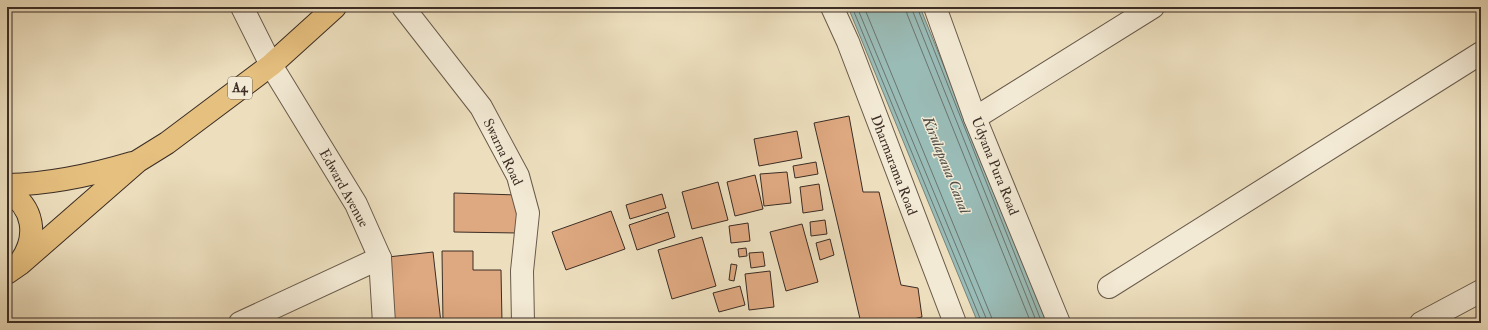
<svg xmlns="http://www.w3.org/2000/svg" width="1488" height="330" font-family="'IM FELL Double Pica',serif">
<rect width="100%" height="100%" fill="#eddfbe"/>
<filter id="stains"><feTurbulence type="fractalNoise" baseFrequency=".005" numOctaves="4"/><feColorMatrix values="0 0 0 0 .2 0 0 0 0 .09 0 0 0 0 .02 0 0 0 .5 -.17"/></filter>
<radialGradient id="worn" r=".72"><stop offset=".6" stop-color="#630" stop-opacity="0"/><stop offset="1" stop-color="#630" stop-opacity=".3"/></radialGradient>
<path fill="#9abcb7" stroke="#74837d" d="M848 7H920L1047 323H978Z"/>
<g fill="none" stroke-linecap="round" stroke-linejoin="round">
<g stroke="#6a746e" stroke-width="1">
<path d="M852 7 982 323"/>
<path d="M857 7 986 318 987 323"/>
<path d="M864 7 991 316 993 323"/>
<path d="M906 7 907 14 1031 323"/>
<path d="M912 7 913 12 1037 323"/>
<path d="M917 7 1042 323"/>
</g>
</g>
<g fill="#dea880" stroke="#3b2d25">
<path d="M849 116 863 192H879L901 285 918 288 922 317 896 323H861L814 123Z"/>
<path d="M797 131 802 158 759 166 754 139Z"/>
<path d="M816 162 818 174 795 178 793 166Z"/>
<path d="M787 172 791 203 764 206 760 174Z"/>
<path d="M755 175 763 209 735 216 727 182Z"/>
<path d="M718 182 728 220 692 229 682 192Z"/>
<path d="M819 184 823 210 803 213 800 187Z"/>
<path d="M454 193 518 195 517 233 454 232Z"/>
<path d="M662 194 666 208 630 219 626 205Z"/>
<path d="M611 211 625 249 566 270 552 232Z"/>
<path d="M668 212 675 237 637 250 629 225Z"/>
<path d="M825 220 827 234 811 236 810 222Z"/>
<path d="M748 223 750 241 731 243 729 226Z"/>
<path d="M802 224 818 282 786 291 770 232Z"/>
<path d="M702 237 716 286 672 299 658 250Z"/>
<path d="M830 239 834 255 820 260 816 243Z"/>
<path d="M746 248 747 256 739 257 738 249Z"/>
<path d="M442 251H473V270H501L502 323H443Z"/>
<path d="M433 252 441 323H395L388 257Z"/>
<path d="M763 252 765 266 751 268 749 253Z"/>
<path d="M731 264 737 265 734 281 729 280Z"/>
<path d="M770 271 774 307 749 310 745 274Z"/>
<path d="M740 286 745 305 719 312 713 293Z"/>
</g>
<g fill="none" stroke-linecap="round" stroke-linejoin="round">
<g stroke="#685a4b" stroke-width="24">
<g id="minor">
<path d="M242 7 271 65 356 204 380 258 384 323"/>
<path d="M403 7 481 107 518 176 528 213 522 271 523 323"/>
<path d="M832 7 848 42 955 323"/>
<path d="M935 7 975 118 1059 323"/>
<path d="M975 118 1153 7"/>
<path d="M1109 287 1481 53"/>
<path d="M240 323 380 258"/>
<path d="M1421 323 1481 291"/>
</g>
</g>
<g stroke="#3b2d25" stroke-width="24">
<g id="highway">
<path d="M7 185C49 184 92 175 132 163"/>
<path d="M7 191C34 207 38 236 21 261"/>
<path d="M7 273 20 264 138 161 167 143 271 65 335 7"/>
</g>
</g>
<use href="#minor" stroke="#f3ead5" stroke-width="22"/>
<use href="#highway" stroke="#e6c07f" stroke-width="22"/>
</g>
<g text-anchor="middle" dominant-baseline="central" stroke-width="3" stroke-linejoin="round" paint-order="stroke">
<rect fill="#f3ead5" stroke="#72665a" stroke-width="1" x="228" y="77" width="24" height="22" rx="3"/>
<g font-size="13" font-weight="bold" fill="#3b2d25">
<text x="240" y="88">A4</text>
</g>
<g font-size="14" fill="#3b2d25" stroke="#f3ead5">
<text transform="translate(503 152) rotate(64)">Swarna Road</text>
<text transform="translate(894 165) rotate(69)">Dharmarama Road</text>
<text transform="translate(995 166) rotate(68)">Udyana Pura Road</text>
<text transform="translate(344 188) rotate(61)">Edward Avenue</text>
</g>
<g font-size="15" font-style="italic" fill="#53514a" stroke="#f3ead5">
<text transform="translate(946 165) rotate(68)">Kirulapana Canal</text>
</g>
</g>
<rect width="1488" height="330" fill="none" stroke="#eddfbe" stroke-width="24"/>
<rect x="8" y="8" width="1472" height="314" fill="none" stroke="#3b2d25" stroke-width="2"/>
<rect x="12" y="12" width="1464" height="306" fill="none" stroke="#3b2d25"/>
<rect width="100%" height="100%" filter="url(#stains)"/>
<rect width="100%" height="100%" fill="url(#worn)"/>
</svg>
